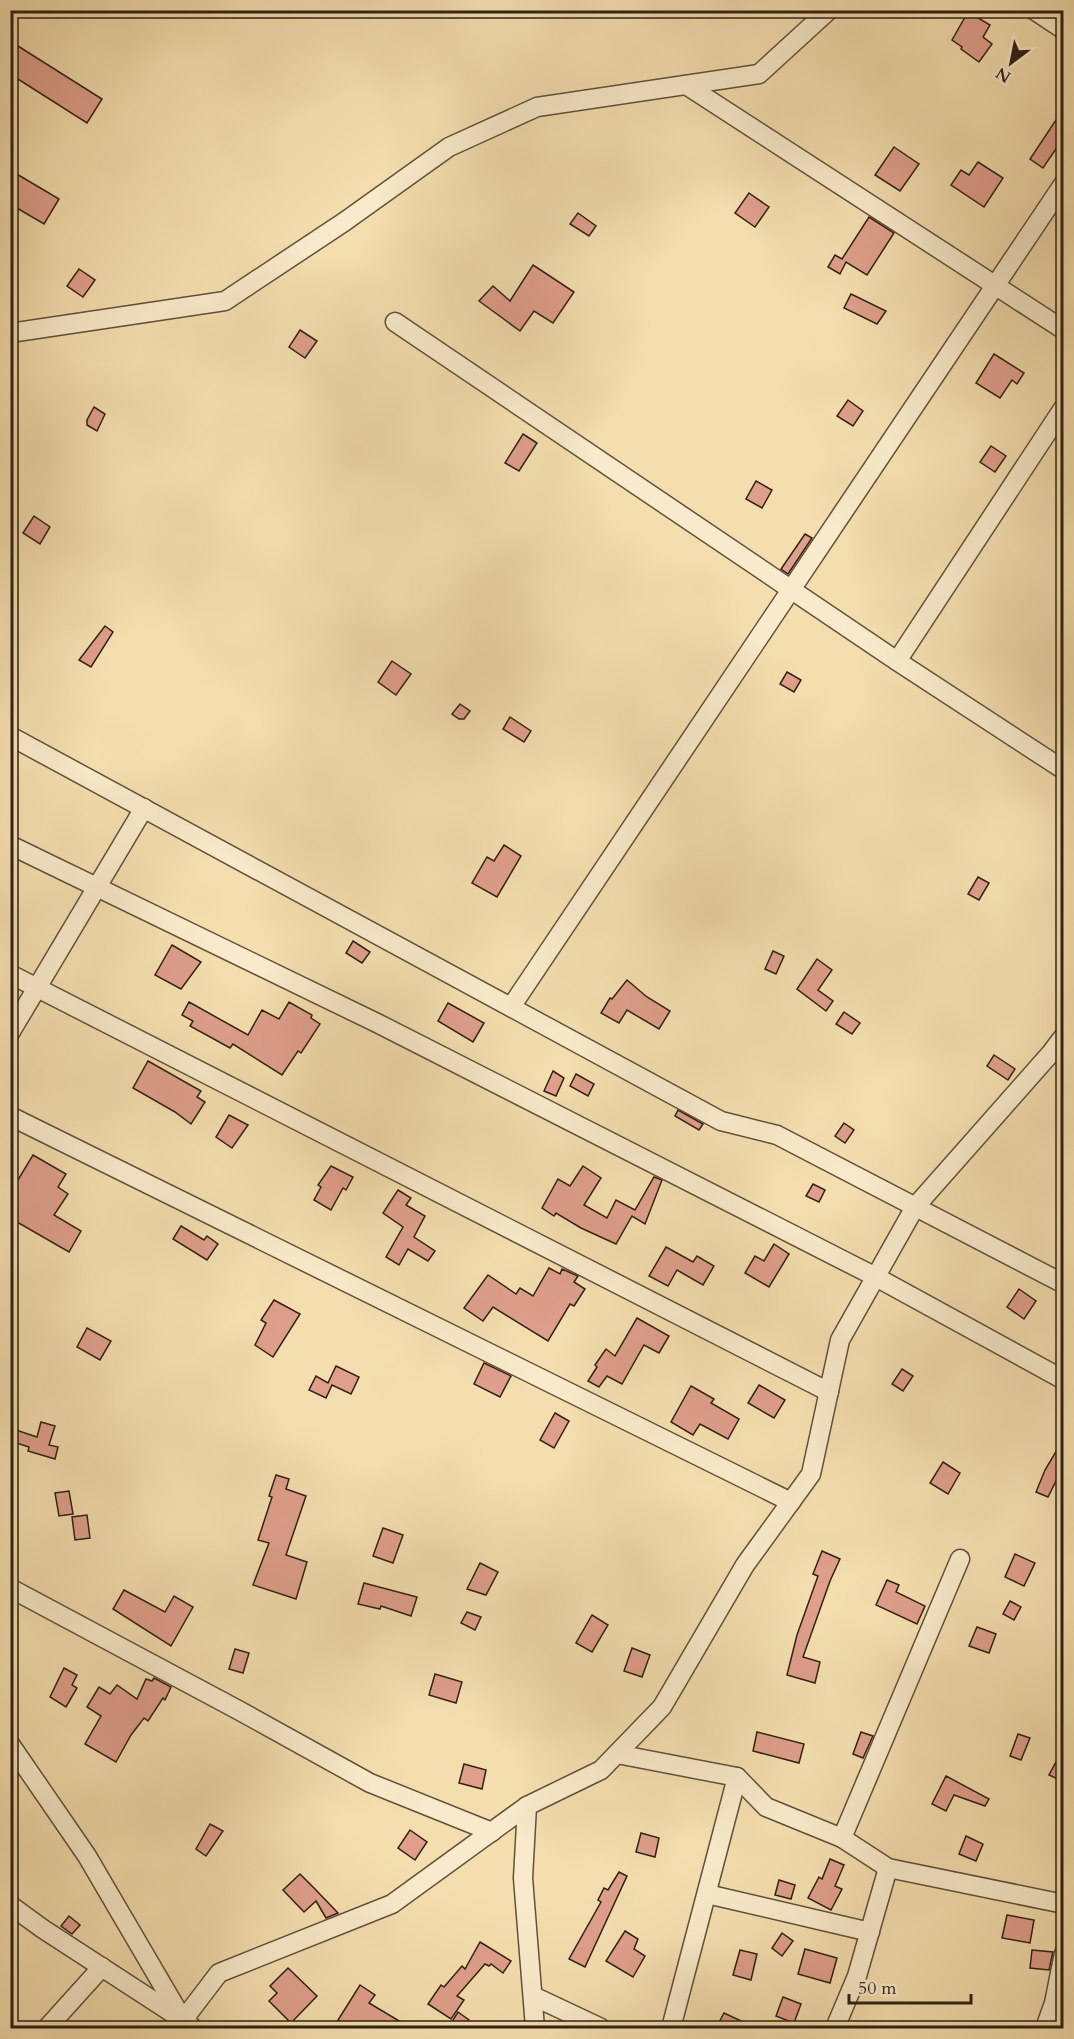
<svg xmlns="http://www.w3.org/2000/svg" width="1074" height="2039" font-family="Cardo,serif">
<rect width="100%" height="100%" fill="#f4deae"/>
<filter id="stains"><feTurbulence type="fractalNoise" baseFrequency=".00333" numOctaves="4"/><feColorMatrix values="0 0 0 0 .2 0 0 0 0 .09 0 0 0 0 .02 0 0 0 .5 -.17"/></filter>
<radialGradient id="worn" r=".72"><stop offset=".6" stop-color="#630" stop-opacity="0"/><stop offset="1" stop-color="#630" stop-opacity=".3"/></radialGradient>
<g fill="#df9f8b" stroke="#302116" stroke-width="1.5">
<path d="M968 12 990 25 983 37 992 44 979 62 961 49 962 47 952 40Z"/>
<path d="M10 41 102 99 87 123 10 74Z"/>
<path d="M1064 108V137L1043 168 1030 159Z"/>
<path d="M894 147 919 164 900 191 875 175Z"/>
<path d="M978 162 1003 178 984 207 951 185 961 170 969 175Z"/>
<path d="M10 170 59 199 44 224 10 204Z"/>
<path d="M749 193 769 207 755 227 735 213Z"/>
<path d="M578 213 596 226 589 236 570 224Z"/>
<path d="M869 217 894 233 867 275 846 262 840 274 828 267 835 255 842 259Z"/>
<path d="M533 265 574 292 553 323 534 311 520 331 479 301 493 286 510 301Z"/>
<path d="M79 269 95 280 83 297 67 286Z"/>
<path d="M851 294 886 311 877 324 844 308Z"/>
<path d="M300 330 317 341 305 358 289 347Z"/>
<path d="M994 354 1024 373 1017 384 1012 380 1000 398 976 383Z"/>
<path d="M848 400 863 411 853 426 837 416Z"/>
<path d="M94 407 105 414 97 431 87 425V420Z"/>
<path d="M523 434 537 443 519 471 505 463Z"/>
<path d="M991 446 1006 456 995 472 980 462Z"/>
<path d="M756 481 772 490 762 508 746 499Z"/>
<path d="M34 516 50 527 40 544 23 533Z"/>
<path d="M805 534 812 538 788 574 781 569Z"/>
<path d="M105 626 113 632 91 667 79 660Z"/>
<path d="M392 661 411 674 396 695 378 682Z"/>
<path d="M787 672 801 680 794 692 780 684Z"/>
<path d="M460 704 470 711 464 719H459L452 714Z"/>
<path d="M510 717 531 731 524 742 503 729Z"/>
<path d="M504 845 521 856 497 897 472 883 487 857 494 861Z"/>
<path d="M978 877 989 883 979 900 968 894Z"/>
<path d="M353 941 370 952 362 963 346 953Z"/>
<path d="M172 945 201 962 181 989 155 975Z"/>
<path d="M773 951 784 956 776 974 765 969Z"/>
<path d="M817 959 832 970 818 990 833 1001 826 1011 797 989Z"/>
<path d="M627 980 647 997 670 1011 659 1029 627 1010 619 1023 601 1013 610 998 612 999Z"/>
<path d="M189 1002 248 1035 262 1010 279 1019 289 1002 312 1015 311 1018 320 1024 301 1053 298 1051 282 1075 233 1044 230 1048 190 1026 193 1021 182 1015Z"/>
<path d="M448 1003 484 1023 473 1042 438 1021Z"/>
<path d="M844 1012 860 1023 852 1034 836 1024Z"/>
<path d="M994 1055 1015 1069 1008 1080 987 1066Z"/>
<path d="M148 1061 201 1091 197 1097 205 1102 191 1124 175 1112 133 1088Z"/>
<path d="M553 1071 564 1078 556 1096 544 1091Z"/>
<path d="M576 1074 594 1084 588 1096 570 1086Z"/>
<path d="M678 1110 703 1124 699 1130 675 1116Z"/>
<path d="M229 1115 248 1125 232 1148 216 1137Z"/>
<path d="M844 1123 854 1130 845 1143 835 1136Z"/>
<path d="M33 1155 66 1174 58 1187 68 1194 54 1215 81 1231 69 1252 10 1218V1193Z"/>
<path d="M331 1166 353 1177 346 1190 343 1188 331 1210 314 1200 321 1187 318 1185Z"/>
<path d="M583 1166 601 1178 584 1205 607 1218 616 1200 635 1210 654 1177 662 1180 645 1224 632 1216 616 1244 581 1228 556 1213 554 1216 542 1208 558 1179 570 1186Z"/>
<path d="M813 1184 825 1190 819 1202 806 1196Z"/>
<path d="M398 1190 411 1198 406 1205 425 1216 414 1237 435 1251 428 1261 408 1249 399 1265 386 1257 403 1227 383 1213Z"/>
<path d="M181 1226 204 1240 207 1236 218 1244 207 1260 173 1239Z"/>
<path d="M774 1244 789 1254 769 1287 745 1273 755 1256 764 1261Z"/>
<path d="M666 1247 693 1262 697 1256 714 1266 703 1285 677 1270 668 1286 649 1276Z"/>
<path d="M549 1268 560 1274 562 1269 578 1276 574 1282 585 1289 574 1306 570 1304 548 1341 493 1307 483 1321 464 1308 488 1275 516 1294 520 1288 533 1296Z"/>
<path d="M1019 1289 1036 1301 1024 1319 1007 1307Z"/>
<path d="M274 1300 300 1314 273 1357 255 1345 266 1323 261 1320Z"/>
<path d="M637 1318 669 1336 659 1353 644 1345 622 1384 607 1376 599 1387 588 1381 597 1367 595 1365 606 1349 615 1356Z"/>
<path d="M87 1328 111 1341 100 1360 77 1347Z"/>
<path d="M484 1363 511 1376 500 1397 474 1384Z"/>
<path d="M336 1366 359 1377 351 1394 332 1385 326 1398 309 1390 316 1376 328 1383Z"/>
<path d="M902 1369 913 1376 903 1391 892 1384Z"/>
<path d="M759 1385 785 1400 774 1418 748 1403Z"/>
<path d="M691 1386 714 1399 711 1403 739 1419 728 1439 700 1424 693 1435 671 1422Z"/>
<path d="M555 1413 569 1421 554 1448 540 1440Z"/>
<path d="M41 1422 55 1426 49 1445 58 1447 55 1459 28 1451 29 1447 10 1441V1428L37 1437Z"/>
<path d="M1064 1438V1480L1058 1477 1048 1497 1036 1492 1045 1470Z"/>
<path d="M943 1462 960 1473 948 1494 930 1483Z"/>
<path d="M276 1475 289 1479 286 1489 306 1496 286 1555 307 1562 296 1599 253 1585 269 1543 258 1540 272 1497 269 1496Z"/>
<path d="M69 1491 73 1514 59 1516 55 1493Z"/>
<path d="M87 1515 90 1538 75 1540 72 1517Z"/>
<path d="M383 1528 403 1535 393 1563 373 1556Z"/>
<path d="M822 1551 840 1559 830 1581 803 1657 820 1662 815 1683 787 1675 797 1635 818 1576 813 1574Z"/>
<path d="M1015 1554 1035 1563 1024 1586 1005 1577Z"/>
<path d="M480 1563 498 1572 486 1595 467 1589Z"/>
<path d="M887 1580 899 1585 896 1592 925 1606 917 1624 876 1605Z"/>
<path d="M364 1583 417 1597 411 1616 381 1606 380 1609 358 1604Z"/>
<path d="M124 1590 165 1612 174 1596 193 1607 171 1646 113 1609Z"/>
<path d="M1010 1601 1021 1607 1014 1620 1003 1614Z"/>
<path d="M467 1612 481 1617 475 1630 461 1623Z"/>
<path d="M592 1615 608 1625 592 1652 576 1643Z"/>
<path d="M977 1627 996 1634 989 1653 969 1646Z"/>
<path d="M632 1648 650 1655 642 1677 624 1671Z"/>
<path d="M235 1649 249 1653 243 1673 229 1669Z"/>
<path d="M64 1668 77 1675 72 1685 77 1688 66 1707 50 1697Z"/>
<path d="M435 1674 462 1682 456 1703 429 1695Z"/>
<path d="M154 1678 171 1687 165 1700 163 1698 148 1721 144 1718 131 1735 116 1762 85 1744 101 1716 87 1707 99 1687 110 1694 117 1685 137 1699 146 1679 152 1681Z"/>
<path d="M757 1732 804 1744 799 1763 753 1751Z"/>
<path d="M861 1732 873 1736 863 1758 853 1754Z"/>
<path d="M1018 1734 1030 1738 1021 1760 1010 1756Z"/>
<path d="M1064 1747V1782L1049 1775Z"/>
<path d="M464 1764 486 1770 482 1789 459 1783Z"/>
<path d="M946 1776 989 1799 985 1806 954 1795 946 1811 932 1804Z"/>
<path d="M210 1824 223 1831 206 1856 196 1849Z"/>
<path d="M410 1830 427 1842 415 1860 398 1848Z"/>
<path d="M641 1833 659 1838 655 1857 636 1852Z"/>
<path d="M966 1836 983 1844 976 1861 959 1854Z"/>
<path d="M830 1859 844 1865 835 1886 842 1889 831 1910 808 1898 819 1877 822 1879Z"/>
<path d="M619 1872 627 1876 585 1967 569 1959 601 1902 598 1900 604 1888 608 1890Z"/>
<path d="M300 1874 314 1888 338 1913 326 1918 316 1901 304 1912 283 1890Z"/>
<path d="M779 1880 795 1885 791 1899 775 1895Z"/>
<path d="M1007 1915 1034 1920 1030 1943 1002 1938Z"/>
<path d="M69 1916 80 1925 72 1934 61 1926Z"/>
<path d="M625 1931 638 1939 634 1949 645 1956 633 1977 606 1961Z"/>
<path d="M782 1933 793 1941 782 1956 772 1948Z"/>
<path d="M480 1942 511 1961 503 1973 491 1964 489 1966 485 1964 457 1996 464 2000 451 2019 428 2004 441 1985 444 1987 462 1966 465 1969Z"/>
<path d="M805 1949 837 1958 830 1983 798 1974Z"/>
<path d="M740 1950 757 1954 751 1980 733 1975Z"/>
<path d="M1032 1950 1053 1952 1049 1970 1030 1968Z"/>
<path d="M288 1968 317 1996 291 2023 269 2001 277 1993 270 1986Z"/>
<path d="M360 1985 375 1995 369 2003 411 2028H350L338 2020Z"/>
<path d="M783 1997 801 2004 794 2023 776 2016Z"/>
<path d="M458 2012 469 2020 464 2028H448Z"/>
<path d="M724 2013 756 2028H716Z"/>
</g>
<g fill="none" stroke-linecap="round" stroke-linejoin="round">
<g stroke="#61503c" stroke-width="21">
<g id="minor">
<path d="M1034 10 1064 30"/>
<path d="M686 85 1064 330"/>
<path d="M395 322 897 661 1064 770"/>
<path d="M10 333 225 301 344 222 449 147 537 107 759 74 829 10"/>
<path d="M897 661 1064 407"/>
<path d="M10 736 721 1121 777 1135 1064 1284"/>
<path d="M10 845 377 1023 876 1277 1064 1380"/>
<path d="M10 974 829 1392"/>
<path d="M511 1007 1064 183"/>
<path d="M10 1033 144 808"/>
<path d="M10 1116 791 1502"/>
<path d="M10 1588 240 1711 370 1783 492 1832"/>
<path d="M10 1744 87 1856 183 2020"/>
<path d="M617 1754 737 1777 766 1807 842 1838 888 1868 1064 1904"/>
<path d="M842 1838 960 1559"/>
<path d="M707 1894 870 1932"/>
<path d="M10 1905 43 1929 183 2020 193 2028"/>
<path d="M533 1996 601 2028"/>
<path d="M47 2028 102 1967"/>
<path d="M177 2028 219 1973 392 1904 527 1806"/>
<path d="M535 2028 523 1878 527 1806 601 1770 662 1707 745 1565 811 1474 840 1340 915 1207 1051 1053 1064 1036"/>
<path d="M671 2028 737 1777"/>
<path d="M835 2028 857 1976 888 1868"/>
<path d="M1045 2028 1054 2003 1064 1953"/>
</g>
</g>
<use href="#minor" stroke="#f8eaca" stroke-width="18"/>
</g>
<rect width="1074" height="2039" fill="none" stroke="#f4deae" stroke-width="36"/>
<rect x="12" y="12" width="1050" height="2015" fill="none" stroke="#302116" stroke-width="3"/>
<rect x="18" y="18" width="1038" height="2003" fill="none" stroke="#302116" stroke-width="1.5"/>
<g transform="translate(1011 63) rotate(212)" stroke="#f8eaca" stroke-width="4.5" paint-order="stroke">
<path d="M0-4.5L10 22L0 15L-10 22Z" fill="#302116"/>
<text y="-9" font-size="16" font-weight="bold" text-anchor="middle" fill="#302116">N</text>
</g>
<path d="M849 1994v9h122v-9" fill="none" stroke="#302116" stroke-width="3"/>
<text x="858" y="1994" font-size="18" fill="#302116" stroke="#f8eaca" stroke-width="4.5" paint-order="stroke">50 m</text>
<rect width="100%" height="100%" filter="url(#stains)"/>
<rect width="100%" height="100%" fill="url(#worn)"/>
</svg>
